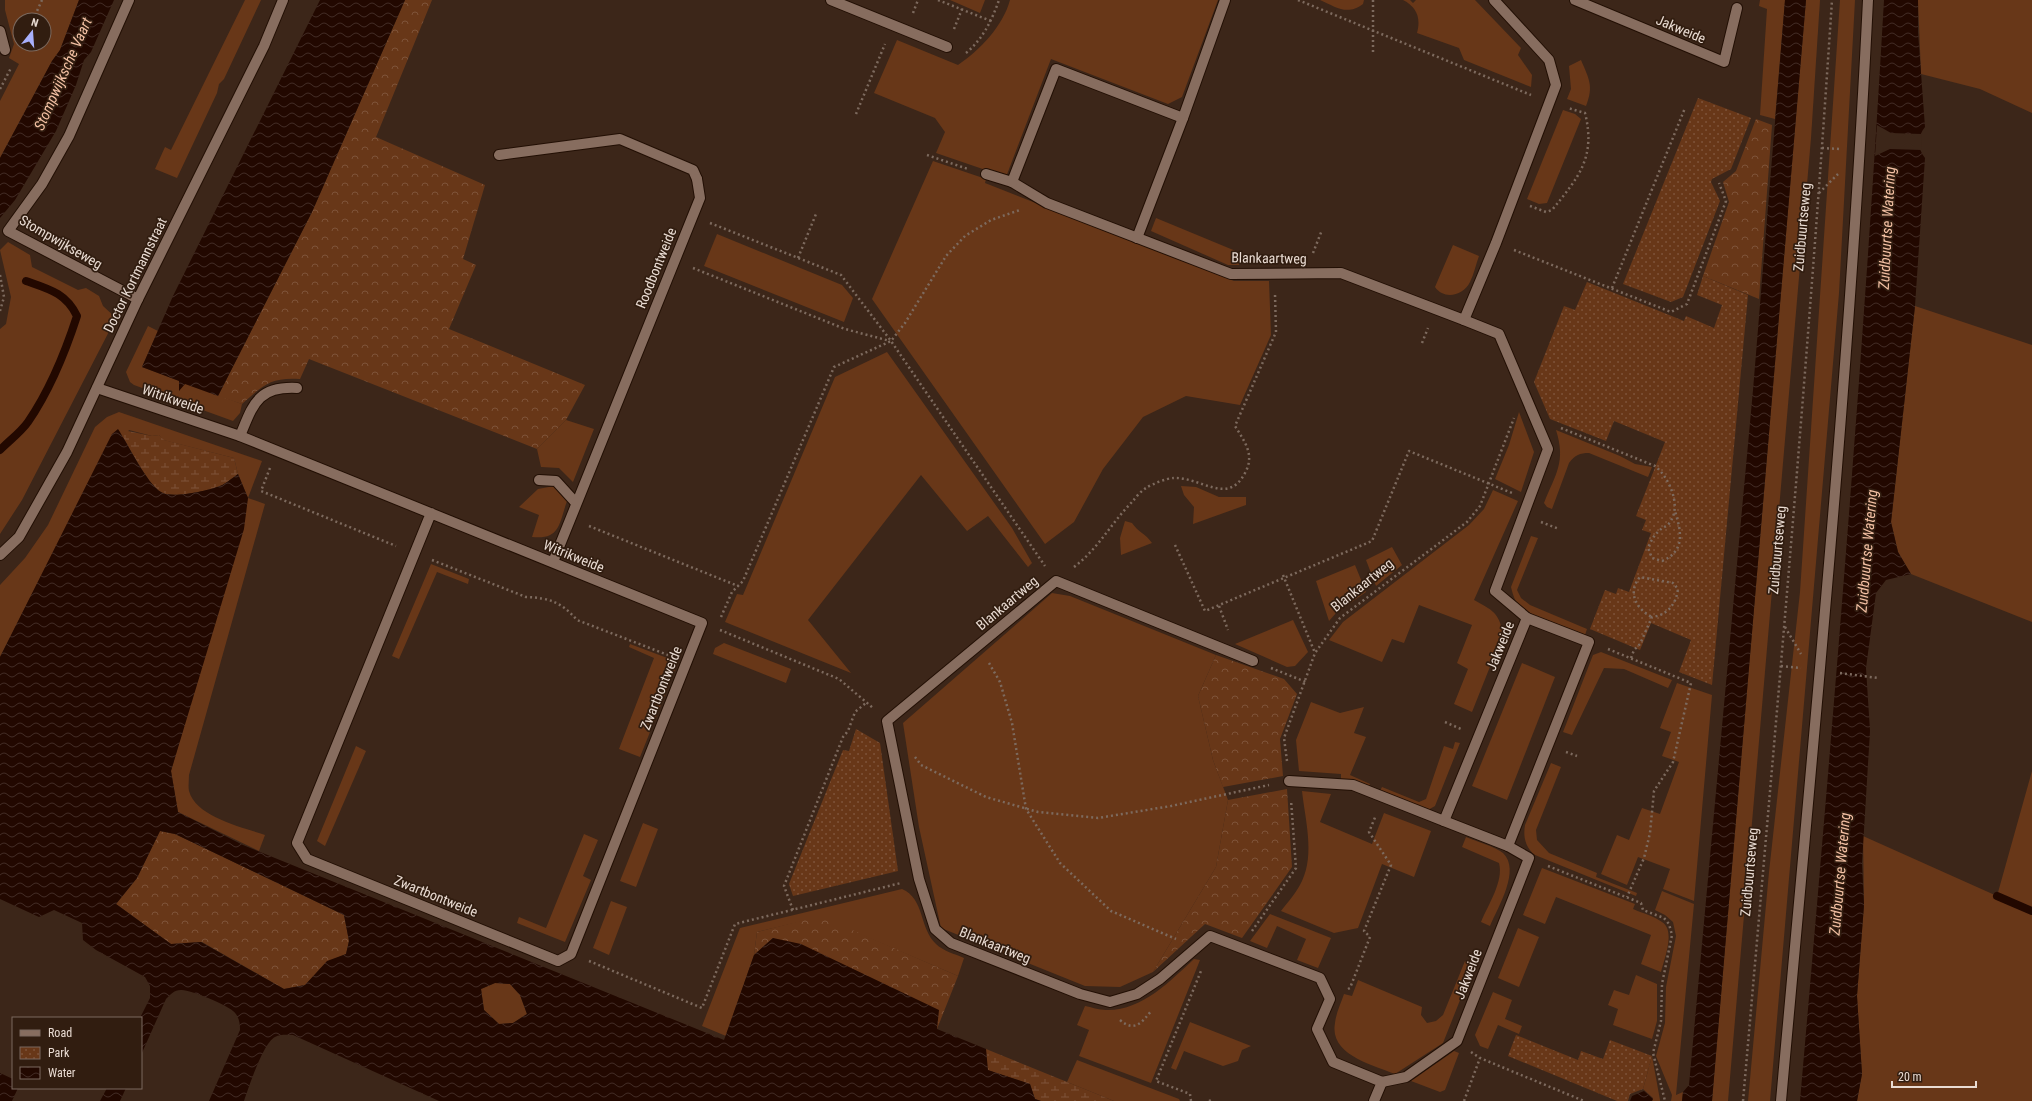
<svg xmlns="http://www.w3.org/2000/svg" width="2032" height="1101" font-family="'Roboto Condensed',sans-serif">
<defs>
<pattern id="forest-crowns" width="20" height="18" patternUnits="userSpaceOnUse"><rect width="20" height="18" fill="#683718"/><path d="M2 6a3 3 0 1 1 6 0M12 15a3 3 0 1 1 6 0" fill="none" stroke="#7e5339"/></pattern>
<pattern id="wetland-marsh" width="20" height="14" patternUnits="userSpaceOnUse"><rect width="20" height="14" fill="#683718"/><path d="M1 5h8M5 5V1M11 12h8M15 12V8" fill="none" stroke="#7e5339"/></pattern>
<pattern id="park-dots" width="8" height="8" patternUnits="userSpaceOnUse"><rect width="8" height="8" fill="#683718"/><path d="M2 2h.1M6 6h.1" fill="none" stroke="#7e5339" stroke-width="1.8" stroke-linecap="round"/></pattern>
<pattern id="water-waves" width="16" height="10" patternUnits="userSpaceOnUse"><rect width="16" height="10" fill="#220800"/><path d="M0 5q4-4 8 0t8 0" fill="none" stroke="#422b24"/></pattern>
</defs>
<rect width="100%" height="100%" fill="#3c2619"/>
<g fill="#683718" fill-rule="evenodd">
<path d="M5 0H79L60 50 52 61 0 158V101L19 64 9 58 14 44 5 10ZM20 20H44V44H20Z"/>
<path d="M245 0H261L224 79 219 84 217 93 177 178 155 169 165 147 171 150Z"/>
<path d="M950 0H985L980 13Z"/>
<path d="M1010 0H1218L1182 97 1168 104 1051 59 1006 177 936 153 945 132 935 118 874 93 897 40 958 65C980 50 1003 26 1010 0Z"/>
<path d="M1320 0H1364L1363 4C1347 16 1336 7 1320 0Z"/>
<path d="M1403 0H1410L1413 3 1416 0H1475L1521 48 1518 55 1532 75 1531 87 1464 60 1459 48 1417 33C1421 18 1417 7 1403 0Z"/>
<path d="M1760 0H1785L1775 119 1760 115 1767 9 1759 6Z"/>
<path d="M1806 0H1820L1811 138 1728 1101H1712Z"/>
<path d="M1840 0H1855L1839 293 1770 1101H1748L1769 872 1800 592Z"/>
<path d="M1918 0H2032V113L1980 89 1921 74Z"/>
<path d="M1581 60C1589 79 1594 86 1586 106L1567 99 1571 89 1569 66Z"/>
<path d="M1563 110 1575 114 1581 119 1547 203 1539 204 1527 199Z"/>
<path d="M933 161 986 179 985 183 1234 281H1269L1271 335 1240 405 1186 396 1143 417 1103 469 1074 522 1045 544 872 299Z"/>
<path d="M1156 218 1243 254 1239 265H1228L1151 231Z"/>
<path d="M717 234 842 285 853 298 844 322 704 266Z"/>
<path d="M8 242 30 255 32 267 78 290 86 288 99 296 103 306 116 318 22 500 0 534V329L6 324 11 297 0 250Z"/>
<path d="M1453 245 1479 256C1476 264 1474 274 1470 282 1463 296 1444 300 1435 287Z"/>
<path d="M1915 306 2032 345V622L1911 574 1898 552 1891 522Z"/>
<path d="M148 326 158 331 142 367 242 404 240 413 233 421 134 385 130 382 126 372Z"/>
<path d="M887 352 1012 528 1032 563 1028 567 988 516 967 531 921 475 808 620 851 673 725 622 737 594 743 595 835 377Z"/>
<path d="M119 412 262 461 248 498 265 504 189 775C189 780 188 786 189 791 196 817 242 827 265 835L259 851 178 812 171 771 248 498 238 474 234 458 163 440 159 435 152 436 129 430 55 549 0 657V585L25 558 48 525 95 427 107 417Z"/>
<path d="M1519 412 1534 452 1521 492 1495 479 1509 445Z"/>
<path d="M566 420 594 429 573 482 559 468 541 467 537 449Z"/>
<path d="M1556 430 1620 456 1635 464 1652 467 1648 477 1589 453C1580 453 1575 455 1569 463L1552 509 1547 507 1544 503C1556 473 1566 462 1556 430Z"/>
<path d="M554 486 567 501C559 524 560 540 532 537L539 515 519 507 538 489Z"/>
<path d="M1181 486 1196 487 1219 497H1246V505L1193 524 1194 507 1184 495Z"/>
<path d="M1493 490 1518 501 1474 600C1492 610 1499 612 1503 634L1472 712 1454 704 1468 669 1457 663 1472 625 1419 605 1404 643 1392 639 1382 662 1329 640 1343 622 1469 525 1484 509Z"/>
<path d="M1125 521 1132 523C1138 532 1146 534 1152 543L1121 555 1120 538Z"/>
<path d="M1531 536 1538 538 1517 590 1521 598 1530 605 1587 629 1585 635C1570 629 1533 617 1522 608 1515 603 1513 595 1511 587Z"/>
<path d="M1392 547 1402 565 1376 586 1366 560Z"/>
<path d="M431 564 469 579 468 584 437 572 399 659 392 656Z"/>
<path d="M1355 565 1366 592 1336 613 1329 621 1316 581Z"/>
<path d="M1052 593 1070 596 1216 655 1198 696 1213 760 1228 800 1216 867 1153 972 1120 987 1085 986 941 928 919 827 903 723Z"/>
<path d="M1293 620 1308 652 1295 666 1287 667 1235 644Z"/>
<path d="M724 643 791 669 786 683 713 654 715 648Z"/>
<path d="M630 644 678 662 640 757 619 749 654 658 629 647Z"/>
<path d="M1601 652 1672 680 1668 688 1624 669 1604 668 1572 735 1563 732 1593 655Z"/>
<path d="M1522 663 1555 677 1507 800 1472 786Z"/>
<path d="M1677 683 1712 695 1694 901 1663 889 1670 869 1638 857 1627 885 1601 874 1617 835 1629 840 1642 808 1660 814 1679 762 1662 756 1671 732 1660 728Z"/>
<path d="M1311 702 1340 713 1364 707 1354 733 1366 737 1350 775 1370 784 1369 788 1341 780V774L1299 771 1296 740Z"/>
<path d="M1455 742 1460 743 1435 806 1428 810 1379 793 1382 787 1419 802 1426 799 1444 746 1453 749Z"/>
<path d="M356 746 366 751 325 846 317 841Z"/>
<path d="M1551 763 1561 767 1536 830 1537 840 1549 853 1597 873 1596 877 1637 893 1636 896 1535 855C1525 847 1523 836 1525 825Z"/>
<path d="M2032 771V1101H1857L1862 1074 1857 996 1864 905 1863 836 1997 896Z"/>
<path d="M1302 791 1331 794 1320 822 1372 844 1384 813 1431 831 1414 877 1382 864 1358 928 1334 933 1281 911C1288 902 1297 892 1302 881 1315 854 1305 819 1302 791Z"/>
<path d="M643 823 658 829 636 887 620 881Z"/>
<path d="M584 834 598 840 583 876 591 880 565 942 517 923 519 917 546 928Z"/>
<path d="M1466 837C1475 841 1496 847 1503 853 1521 870 1498 907 1490 926L1481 922C1488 905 1504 881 1499 863L1462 847Z"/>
<path d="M1542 868 1635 904 1633 909C1642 913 1654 916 1662 922 1676 931 1664 959 1661 972L1641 964 1651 935 1556 897 1545 924 1523 915Z"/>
<path d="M902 889C925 899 919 928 936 944 943 951 955 954 964 958L958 976 820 917 757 932 754 955 726 1036 702 1026 740 928Z"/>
<path d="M1662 891 1694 904 1676 1095 1683 1092 1682 1101H1671L1672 1095 1656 1056 1665 1023 1666 987 1676 936 1673 922 1665 915 1655 910Z"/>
<path d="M611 901 627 907 609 955 593 948Z"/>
<path d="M1270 914 1331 938 1318 968 1297 960 1306 939 1277 926 1267 948 1250 941Z"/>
<path d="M1518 928 1539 937 1519 987 1498 978Z"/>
<path d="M1194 959 1200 960 1151 1083 1079 1056 1089 1030 1077 1025 1085 1006C1091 1007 1099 1010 1106 1010 1142 1011 1170 981 1194 959Z"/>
<path d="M1465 961 1474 965 1443 1043 1395 1074C1373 1065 1329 1055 1335 1023 1336 1013 1341 1003 1344 994L1352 996 1358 980 1422 1007 1421 1015 1427 1023 1436 1021 1443 1015Z"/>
<path d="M1636 975 1657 984V1021L1652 1039 1613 1025 1618 1009 1608 1005 1614 990 1629 995Z"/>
<path d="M495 983 510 984 520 995 527 1014 513 1023 499 1024 484 1010 481 989Z"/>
<path d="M1493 992 1512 1000 1505 1019 1522 1026 1519 1034 1498 1025 1488 1049 1480 1046 1475 1035Z"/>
<path d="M1190 1022 1251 1046 1242 1050 1238 1061 1223 1066 1184 1051 1176 1070 1171 1068Z"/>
<path d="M1454 1051 1459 1053 1445 1090 1440 1092 1411 1081Z"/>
<path d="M1652 1056 1660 1100V1101H1652L1653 1098 1643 1089Z"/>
<path d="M1077 1060 1179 1099 1180 1101H1114L1067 1082Z"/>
</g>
<g fill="url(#forest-crowns)">
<path d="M405 0H432L376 137 485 185 463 259 476 265 449 329 585 385 566 420 537 449 309 359 300 379C271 377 263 385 242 404L218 396 312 212Z"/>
<path d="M1756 119 1772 125 1759 299 1703 276 1729 202 1723 182 1736 171Z"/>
<path d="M1216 655 1284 679 1297 694 1280 739 1283 776 1223 787 1213 760 1198 696Z"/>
<path d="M1287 789 1292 867 1242 938 1205 924 1153 972 1216 867 1228 800Z"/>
<path d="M160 831 175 834 344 915 349 941 346 954 327 962 305 985 284 989 202 942 171 944 116 904 137 878Z"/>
<path d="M820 916 958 976 937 1029 773 938 754 955 757 932Z"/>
</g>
<g fill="url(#wetland-marsh)">
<path d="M118 429 152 436 159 435 164 440 234 458 238 474C232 478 225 485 217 487 206 491 171 499 161 492 147 484 128 444 118 429Z"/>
<path d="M986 1049 1114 1101H1041L1035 1099 1030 1084 987 1070Z"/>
</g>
<g fill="url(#park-dots)">
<path d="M1698 98 1751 118 1731 169 1712 179 1711 182 1720 201 1683 297 1671 302 1623 284Z"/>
<path d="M1703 276 1748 295 1712 685 1679 672 1691 640 1651 623 1640 650 1590 629 1605 590 1616 594 1618 588 1629 592 1651 533 1642 530 1646 520 1636 516 1665 442 1614 421 1606 441 1550 419 1534 382 1564 306 1575 310 1587 282 1684 321 1686 316 1714 328 1722 305 1697 295Z"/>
<path d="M856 729 880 743 898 871 793 896 789 884 843 750 849 751Z"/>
<path d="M1516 1035 1578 1060 1581 1051 1603 1059 1610 1040 1652 1056 1643 1089 1630 1094 1628 1101H1617L1508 1056Z"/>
</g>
<g fill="url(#water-waves)" fill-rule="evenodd">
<path d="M79 0H114L91 52 84 60 76 85 56 131 15 200 0 218V158L52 61 60 50Z"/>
<path d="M320 0H405L312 212 218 396 185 384 179 391V381L142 367 173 296Z"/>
<path d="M1785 0H1806L1712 1101H1682L1683 1092 1689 1085 1753 390Z"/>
<path d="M1884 0H1918V32L1925 127C1917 137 1917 148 1925 158L1915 306 1891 522 1898 552 1911 574 1886 580 1876 593 1866 668 1870 731 1862 863 1864 905 1857 996 1862 1074 1857 1101H1800C1832 734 1863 368 1884 0Z"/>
<path d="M118 429C128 444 147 484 161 492 171 499 206 491 217 487 225 485 232 478 238 474L248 498 244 529 171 771 178 812 243 845 724 1040 754 955 773 938 801 944 939 1010 937 1029 986 1049 988 1070 1030 1084 1035 1099 1041 1101H439L293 1035C287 1035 281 1034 275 1037 263 1043 249 1087 244 1101H209L240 1030C240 1023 239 1016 233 1011 227 1005 189 989 181 990 174 990 171 994 166 999L141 1055 140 1018 150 998V986L145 977 96 950 83 940 82 923 54 910 39 917 0 899V657L112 434ZM160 831 175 834 344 915 349 941 346 954 327 961 305 985 284 989 201 942 171 944 116 904 137 878ZM495 983 510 984 520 995 527 1014 513 1023 499 1024 484 1010 481 989Z"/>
<path d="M0 1073 13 1079V1088H18L12 1101H0Z"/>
<path d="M107 1088H126L120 1101H100Z"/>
<path d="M1644 1091 1653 1099 1652 1101H1630L1632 1096Z"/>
</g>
<path fill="#3c2619" d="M1877 125 1891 133 1922 134 1921 150 1890 149 1875 156Z"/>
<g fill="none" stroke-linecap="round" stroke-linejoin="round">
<g stroke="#220800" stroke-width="8">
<path d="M0 450C9 441 21 432 28 422 50 390 65 353 77 316 66 293 49 289 26 281"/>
<path d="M1997 896 2032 911"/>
</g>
<g stroke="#220f04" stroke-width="12">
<g id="lane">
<path d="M1575 0 1724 62 1737 8"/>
<path d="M499 155 620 139 693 170 697 179"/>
<path d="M986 174 1012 182 1047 203 1231 274 1341 273 1464 320"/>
<path d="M1012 182 1056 69 1183 118"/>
<path d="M1137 238 1183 118 1225 0"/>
<path d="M240 436C253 405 257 386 297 388"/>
<path d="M539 480 556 481 576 503"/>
<path d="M1289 781 1353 785 1444 821"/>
</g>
</g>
<g stroke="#220f04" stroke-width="12">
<g id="street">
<path d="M129 0 69 136 42 184 8 231 138 299"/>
<path d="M831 0 947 47"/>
<path d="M0 31 5 50"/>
<path d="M97 388 240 436 702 623 571 954 558 961 307 859 297 843 431 513"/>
<path d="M0 555 19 537 67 452 138 299 264 46 283 0"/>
<path d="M553 562 700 198 697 179"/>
<path d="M1253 661 1056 581 887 721 919 879 935 929 951 943 1080 994 1110 1002 1137 994 1160 979 1210 936 1320 978 1330 999 1317 1029 1333 1062 1382 1082 1374 1101"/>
<path d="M1508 846 1589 642 1527 618"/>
<path d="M1382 1082 1406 1077 1457 1041 1529 858 1508 846 1444 821 1527 618 1495 591 1548 449 1499 334 1464 320 1496 243 1556 85 1549 60 1494 0"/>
<path d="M1781 1101C1814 734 1850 368 1868 0"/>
</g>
</g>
<g stroke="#7d6a5e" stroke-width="2.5" stroke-dasharray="2 3" stroke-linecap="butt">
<path d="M938 0 991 21"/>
<path d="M1298 0 1531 95"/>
<path d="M1373 0V53"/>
<path d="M913 13 918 0"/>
<path d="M33 20 42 0"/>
<path d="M954 29 962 9"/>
<path d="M966 53C983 39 992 20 999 0"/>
<path d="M0 89 11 68"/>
<path d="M856 114 885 44"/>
<path d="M1822 148 1840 149"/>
<path d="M927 155 968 169"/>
<path d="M1819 193 1838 174"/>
<path d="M1530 206 1546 212 1552 210C1579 177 1596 157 1585 113L1568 108"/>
<path d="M710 223 841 275 891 341 1045 566"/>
<path d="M1514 250 1671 312 1687 304 1726 201 1719 183"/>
<path d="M1313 253 1322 230"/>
<path d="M798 258 816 214"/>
<path d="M693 268 845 329 890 341"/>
<path d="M0 275 4 297 0 311"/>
<path d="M1612 288 1685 108"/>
<path d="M1422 343 1428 328"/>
<path d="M1561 428 1655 466C1669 477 1682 506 1670 522 1668 526 1663 527 1660 530 1654 535 1651 541 1648 548L1652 558 1662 561C1686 551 1681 531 1675 511"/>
<path d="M270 468 261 491 396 546"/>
<path d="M1541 522 1559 529"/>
<path d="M589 526 738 586"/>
<path d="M1175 545 1205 611 1372 541 1409 451 1512 493"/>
<path d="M432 560 526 597C550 598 561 602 577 620L668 655"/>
<path d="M1074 567C1099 548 1111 523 1133 501 1136 497 1141 491 1146 488 1152 484 1167 478 1174 478 1201 477 1228 506 1245 473 1255 455 1245 442 1235 426L1276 332 1275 294"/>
<path d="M1283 575 1315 653"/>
<path d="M1219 606 1228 630"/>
<path d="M721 617 732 592 743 581 834 367 891 341 905 323 946 256 965 236 991 220 1020 210"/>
<path d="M1785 627 1801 654"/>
<path d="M720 630 839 679 873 708"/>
<path d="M1608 649 1691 683 1673 762 1654 791 1650 833 1644 858 1627 897"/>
<path d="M1631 658 1634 650 1640 644 1652 617C1667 615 1676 605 1678 589L1673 583 1640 577C1627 592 1636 609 1652 617"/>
<path d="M989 663 1000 682 1012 723 1026 809 1060 863 1111 911 1176 939"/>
<path d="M1781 666 1801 668"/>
<path d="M1271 668 1306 682"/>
<path d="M1840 673 1878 678"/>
<path d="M1445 722 1461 729"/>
<path d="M1566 752 1577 756"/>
<path d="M915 757 921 765 986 797 1038 812 1098 818 1171 806 1269 785"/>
<path d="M1287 761 1284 738 1315 653 1340 618 1467 522 1480 506 1514 418"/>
<path d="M1548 866 1641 903 1643 910 1664 918 1669 924 1672 935 1662 984 1661 1021 1653 1053 1665 1101"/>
<path d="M793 910 784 886 843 737 848 731 855 712 867 702"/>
<path d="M1252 931 1296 868 1291 800"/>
<path d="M589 961 702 1008 735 924 901 883"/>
<path d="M1348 989 1350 988 1370 937 1364 931 1391 865 1369 832 1376 815"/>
<path d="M1120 1020C1135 1033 1142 1022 1152 1010"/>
<path d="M1471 1052 1480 1058 1584 1101"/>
<path d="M1191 1101 1190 1094 1156 1081 1201 971"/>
<path d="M1209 1101 1213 1099"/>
<path d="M1464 1101 1480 1058"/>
<path d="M1743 1101C1775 734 1808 367 1832 0"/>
</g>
<use href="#lane" stroke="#876d5f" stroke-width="10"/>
<use href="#street" stroke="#876d5f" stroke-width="10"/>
</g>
<g text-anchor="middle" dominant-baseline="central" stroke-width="3.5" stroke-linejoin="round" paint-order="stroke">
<g font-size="14" fill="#e9dbd2" stroke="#311d10">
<text transform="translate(1681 29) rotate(23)">Jakweide</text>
<text transform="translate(1802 227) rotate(-85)">Zuidbuurtseweg</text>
<text transform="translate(61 242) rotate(30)">Stompwijkseweg</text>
<text transform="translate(1269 258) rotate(1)">Blankaartweg</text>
<text transform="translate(656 268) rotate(-68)">Roodbontweide</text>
<text transform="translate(135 275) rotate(-64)">Doctor Kortmannstraat</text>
<text transform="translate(173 399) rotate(19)">Witrikweide</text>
<text transform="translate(1777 550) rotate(-85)">Zuidbuurtseweg</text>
<text transform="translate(574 556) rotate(22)">Witrikweide</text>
<text transform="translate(1362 585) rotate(-39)">Blankaartweg</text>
<text transform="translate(1007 603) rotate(-40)">Blankaartweg</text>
<text transform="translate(1500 646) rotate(-68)">Jakweide</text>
<text transform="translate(661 688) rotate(-68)">Zwartbontweide</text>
<text transform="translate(1749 872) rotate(-85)">Zuidbuurtseweg</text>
<text transform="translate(436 896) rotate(22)">Zwartbontweide</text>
<text transform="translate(995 945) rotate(22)">Blankaartweg</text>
<text transform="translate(1468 974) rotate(-69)">Jakweide</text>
</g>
<g font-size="15" font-style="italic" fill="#f4c1a4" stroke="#311d10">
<text transform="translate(63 74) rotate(-66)">Stompwijksche Vaart</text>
<text transform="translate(1887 228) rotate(-87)">Zuidbuurtse Watering</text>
<text transform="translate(1867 551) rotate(-85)">Zuidbuurtse Watering</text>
<text transform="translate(1840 874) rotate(-85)">Zuidbuurtse Watering</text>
</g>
</g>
<rect x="12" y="1017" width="130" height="72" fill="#311d10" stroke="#7b695e"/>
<rect x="20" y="1030" width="20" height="6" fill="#876d5f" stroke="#7b695e"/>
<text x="48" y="1037" font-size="12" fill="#e9dbd2">Road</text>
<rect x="20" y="1047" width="20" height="12" fill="url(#park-dots)" stroke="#7b695e"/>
<text x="48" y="1057" font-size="12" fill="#e9dbd2">Park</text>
<rect x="20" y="1067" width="20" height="12" fill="url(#water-waves)" stroke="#7b695e"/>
<text x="48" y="1077" font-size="12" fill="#e9dbd2">Water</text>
<g transform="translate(32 32) rotate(17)"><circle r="19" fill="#311d10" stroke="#7b695e"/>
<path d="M0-3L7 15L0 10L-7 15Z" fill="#a8b0fc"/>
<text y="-6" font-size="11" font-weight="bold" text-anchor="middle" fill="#e9dbd2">N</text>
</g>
<path d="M1892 1081v6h84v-6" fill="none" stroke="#e9dbd2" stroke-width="2"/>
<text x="1898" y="1081" font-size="12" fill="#e9dbd2" stroke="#311d10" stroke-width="3" paint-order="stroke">20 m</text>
</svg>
